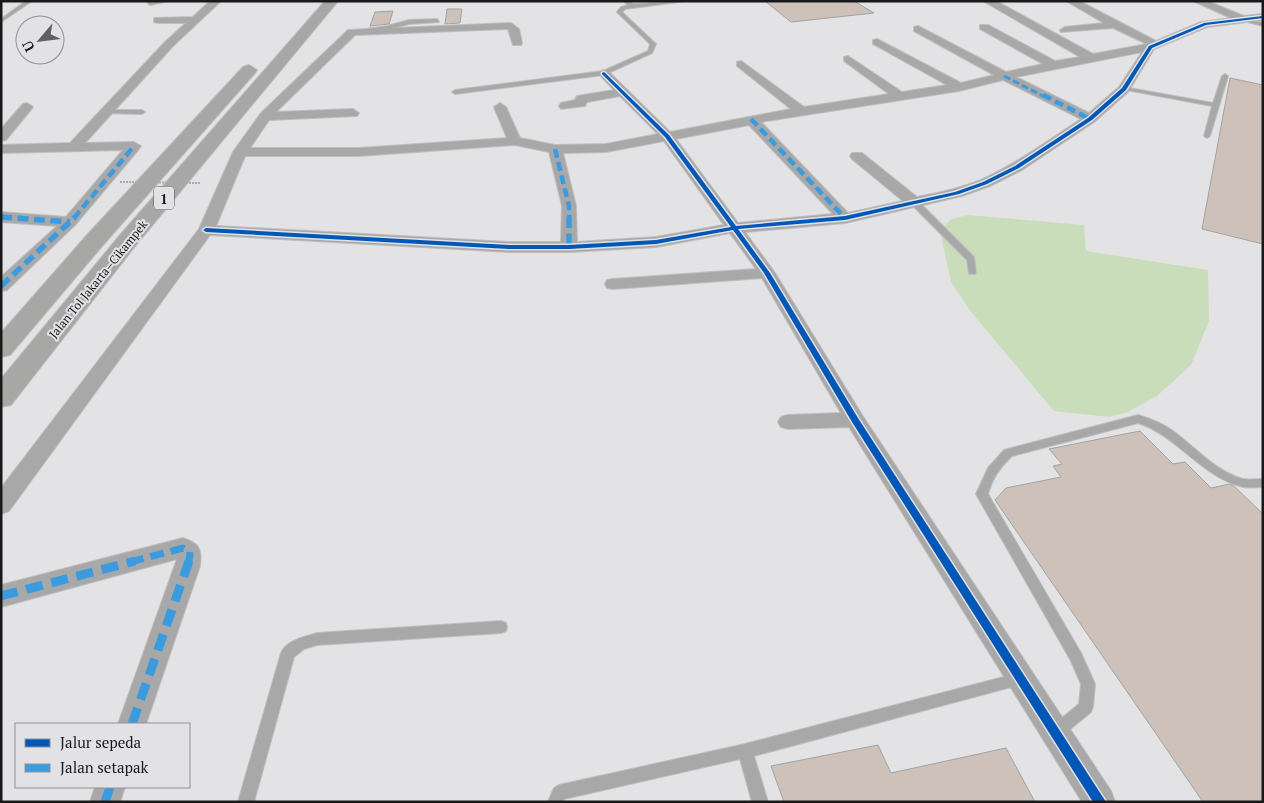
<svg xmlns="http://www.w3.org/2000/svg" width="1264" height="803" font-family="'PT Serif',serif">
<rect width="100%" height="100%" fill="#e3e3e5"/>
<path fill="#caddbb" d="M968 215 1084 225 1086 251 1208 270 1209 321 1191 365 1157 396 1128 412 1109 417 1054 411 971 312 951 282 940 231 951 219Z"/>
<g fill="#cdc1ba" stroke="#a3a3a4">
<path d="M765 1H854L874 13 791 22Z"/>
<path d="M447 9H462L460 23 445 24Z"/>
<path d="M393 11 389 24 370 26 375 12Z"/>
<path d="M1230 78 1263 85V244L1202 229Z"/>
<path d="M1140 431 1173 464 1185 462 1211 488 1230 484 1234 486 1263 514V802H1203L995 500 1006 488 1061 477 1053 466 1062 464 1049 449Z"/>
<path d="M878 745 891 773 1006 748 1035 802H784L771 766Z"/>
</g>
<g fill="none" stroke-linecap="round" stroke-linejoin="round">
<g stroke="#bfbfc0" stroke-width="2">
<g id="lane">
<path d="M26 1H32L1 22V19Z"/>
<path d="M624 1H629L633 4 686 1 625 9 622 12 656 44 652 53 604 75 455 94 452 92 455 90 603 71 648 51 650 44 617 12 621 7 628 5Z"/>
<path d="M1242 17 1263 23V26L1240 20Z"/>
<path d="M437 19 439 22 409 24 387 30 355 33 352 31 387 26 409 20Z"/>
<path d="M1225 74 1228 76 1210 136 1207 138 1204 136 1212 106 1121 89 1124 87 1213 103 1222 76Z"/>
<path d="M104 110H142L145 112 142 114 102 113V111Z"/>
<path d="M912 201H918L974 257 976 272 975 274H969L967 260 912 205Z"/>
<path d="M1138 415C1151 419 1162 423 1173 431 1195 447 1216 472 1243 479 1249 480 1257 479 1263 479V487C1256 487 1249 488 1243 487 1201 477 1178 436 1138 423L1012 456C1000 467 992 478 988 494L1081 653 1095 684 1093 707 1091 712 1062 736 1057 738 1052 736 1050 731 1052 726 1079 704 1081 684 1071 661 976 494 988 468 1004 450Z"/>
<path d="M501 621 506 623 507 627 506 631 501 633 317 645 304 649 294 657 254 802H238L281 653C287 640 304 637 317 633Z"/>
<path d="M1019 673 1024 674 1026 679 1024 684 1019 685 754 756 768 802H752L740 759 564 799 563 802H548L554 788 559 785 745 744Z"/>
</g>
</g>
<g stroke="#bfbfc0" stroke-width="2">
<g id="street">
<path d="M146 1H169L150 5Z"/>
<path d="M210 1H221L173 46 85 143 134 142 141 146 139 149 75 225 7 290 1 291V277L57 226 1 222V212L66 217 123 150 1 153V145L70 143 165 42 186 23H158L154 22V18L193 17Z"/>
<path d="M983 1H996L1093 54 1147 44 1113 28 1061 32 1060 30 1065 27 1104 23 1066 1H1079L1156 41 1201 22 1231 18 1193 1H1207L1244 16 1263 14V20L1207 27 1154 49 1128 92 1094 122 1022 170 990 186 962 196 845 223 745 232 775 273 862 415 1111 791 1115 802H1082L849 427 788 429 781 427 778 422 781 417 788 415 841 413 762 278 613 289 607 288 605 284 607 280 613 279 756 269 730 233 656 247 569 252H509L210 235 9 511 1 514V488L199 229 233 152 261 113 348 30 511 23 519 29 522 43 521 45H513L508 29 355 35 276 112 353 109 359 113 357 116 269 120 250 148H359L507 138 494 107 500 103 506 107 520 138 555 145 606 144 658 134 620 96 587 102 585 106 561 109 559 106 561 103 575 100 577 96 614 90 598 73 604 70 608 71 670 132 791 109 737 66V62L741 61 804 107 889 94 844 61V57L848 56 902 92 947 85 873 44V40L877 39 961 83 994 75 914 31V27L918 26 1006 72 1043 64 980 29V25H988L1055 61 1080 57ZM1142 52 1119 87 1089 113 1016 77ZM1003 80 1081 119C1048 141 1016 164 981 180 961 188 939 193 917 197L862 153H852L850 156 852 159 903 201 848 213 761 122 959 91ZM749 125 833 214 738 223 676 139ZM664 141 724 225 656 237 577 242 576 206 563 153 606 152ZM515 145 549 152 562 206 561 242H509L216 226 245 156H359Z"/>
<path d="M27 103 33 107 6 140 1 141V129L23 104Z"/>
<path d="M183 538C200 544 202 549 200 566L146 724H118L177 559 1 607V585Z"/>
<path d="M95 787H125L120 802H90Z"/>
</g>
</g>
<g stroke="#bfbfc0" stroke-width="2">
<g id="highway">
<path d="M325 1H338L136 245 11 405 1 407V379L120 235Z"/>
<path d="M249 65 257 70 255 73 103 245 10 355 1 357V333L87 235 243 67Z"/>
</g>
</g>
<use href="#lane" fill="#a9a8a9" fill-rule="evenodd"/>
<use href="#street" fill="#a9a8a9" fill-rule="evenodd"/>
<use href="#highway" fill="#a7a7a6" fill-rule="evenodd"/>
<path stroke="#aaa9aa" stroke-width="2" stroke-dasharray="2 1" stroke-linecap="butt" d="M120 182 201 183"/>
<path stroke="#3b9bdf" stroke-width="3" stroke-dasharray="7 3" stroke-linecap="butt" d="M1004 76 1045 97"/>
<g stroke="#3b9bdf" stroke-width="4.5" stroke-dasharray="9 4.5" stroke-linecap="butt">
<path d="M1043 95 1090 119"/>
<path d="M751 119 845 218"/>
<path d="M555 149 569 206V218"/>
<path d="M1 217 12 218"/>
<path d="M74 218 134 146"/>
</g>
<g stroke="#3b9bdf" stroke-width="5.5" stroke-dasharray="11 5.5" stroke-linecap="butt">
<path d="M1 217 70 222"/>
<path d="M569 217V247"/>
<path d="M844 217 845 218"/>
<path d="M1 286 75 217"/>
</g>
<path stroke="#3b9bdf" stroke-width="7" stroke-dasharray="14 7" stroke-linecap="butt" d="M130 562 183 548 190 552 189 562"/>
<g stroke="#3b9bdf" stroke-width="9" stroke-dasharray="17 9" stroke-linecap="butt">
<path d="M1 596 135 561"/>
<path d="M132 724 189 561"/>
<path d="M105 802 110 787"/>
</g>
<g stroke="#e2e2e6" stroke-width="3">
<path id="cycleway" d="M1263 16V18L1206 25 1152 48 1126 90 1092 120 1019 168 987 184 959 194 845 220 738 229 770 273 858 418 1106 802H1093L852 422 764 273 733 230 656 244 569 249H509L206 232 203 230 206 228 509 245H569L656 240 731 227 665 137 602 74V73L604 72 669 135 736 226 845 216 955 192 983 182 1015 166 1088 118 1122 88 1149 46 1204 23Z"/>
</g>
<use href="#cycleway" fill="#0057b8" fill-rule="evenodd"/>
</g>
<g text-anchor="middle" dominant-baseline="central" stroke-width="4" stroke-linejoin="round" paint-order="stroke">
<g font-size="12" fill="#19191a" stroke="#e2e2e6">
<text transform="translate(98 279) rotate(-51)">Jalan Tol Jakarta–Cikampek</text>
</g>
<rect fill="#e2e2e6" stroke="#555557" stroke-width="1" x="154" y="186.5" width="20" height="23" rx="4"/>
<g font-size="14" font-weight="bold" fill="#19191a">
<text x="164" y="198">1</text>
</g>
</g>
<rect width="1264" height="803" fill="none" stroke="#19191a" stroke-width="5"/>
<rect x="15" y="723" width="175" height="65" fill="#e2e2e6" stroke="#929294"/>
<rect x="25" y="739" width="25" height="8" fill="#0057b8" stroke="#929294"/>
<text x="60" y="748" font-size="15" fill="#19191a">Jalur sepeda</text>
<rect x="25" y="764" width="25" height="8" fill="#3b9bdf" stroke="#929294"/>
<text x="60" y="773" font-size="15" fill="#19191a">Jalan setapak</text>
<g transform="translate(40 40) rotate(242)"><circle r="24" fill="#e2e2e6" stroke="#929294"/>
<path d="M0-4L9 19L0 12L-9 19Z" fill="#606061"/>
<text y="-8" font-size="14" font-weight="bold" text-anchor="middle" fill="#19191a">U</text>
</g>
</svg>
